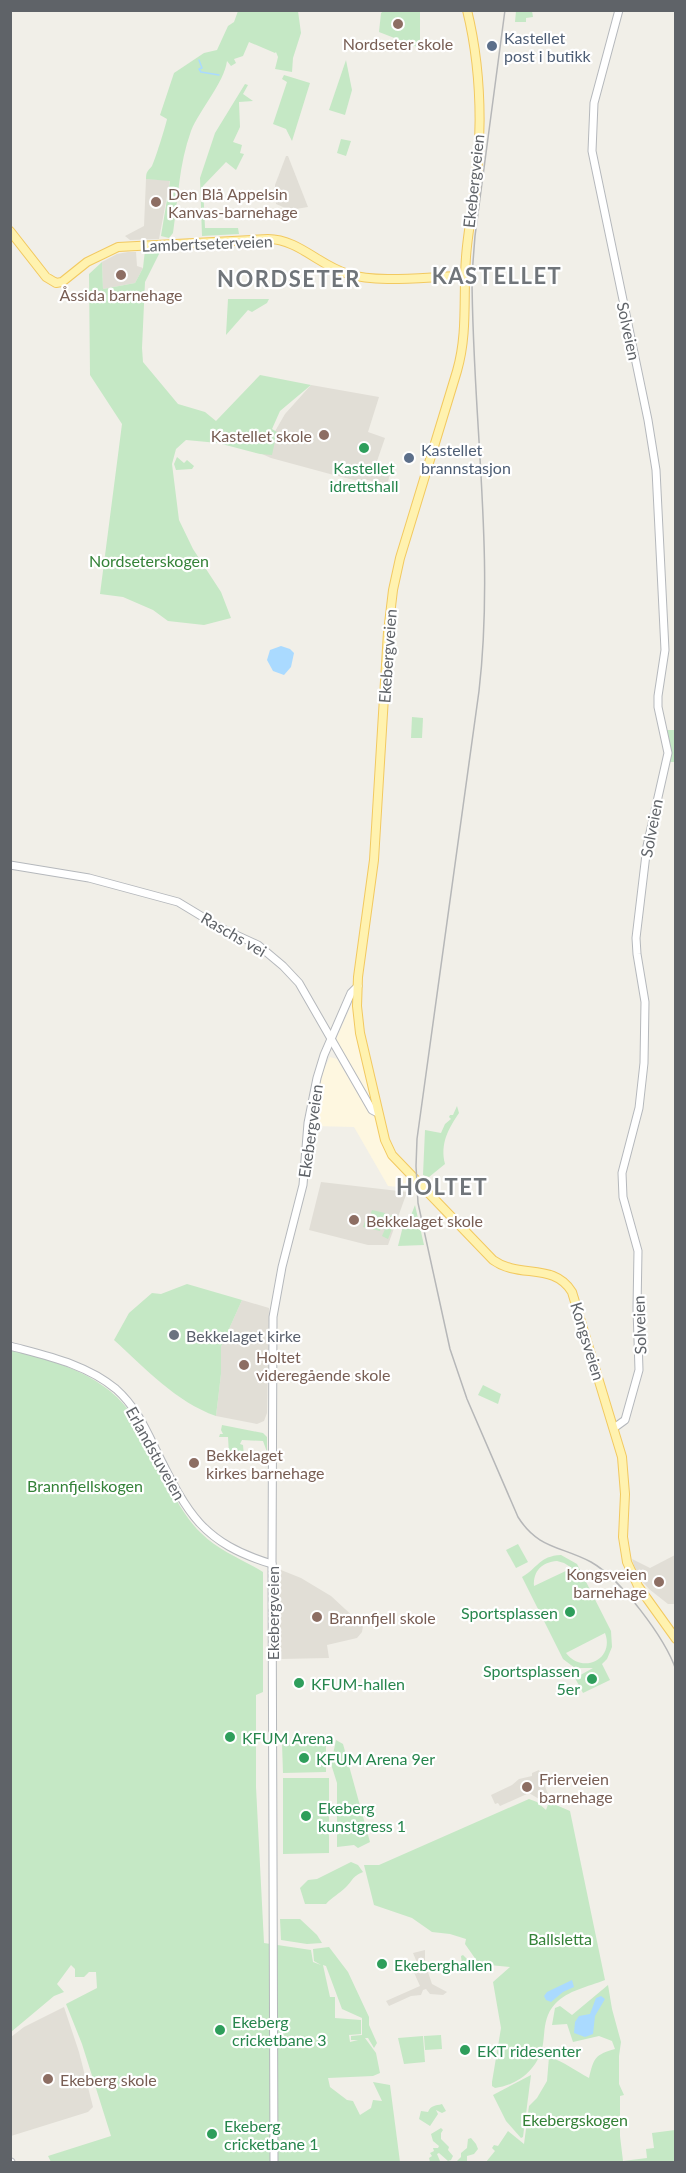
<svg xmlns="http://www.w3.org/2000/svg" width="686" height="2173" font-family="Lato,sans-serif">
<rect width="100%" height="100%" fill="#f1efe8"/>
<g fill="#fef7e0">
<path d="M353 1001 358 1046 371 1097 365 1093 337 1043V1037Z"/>
<path d="M330 1057 337 1059 368 1111 376 1119 383 1147 408 1181 409 1188 388 1186 354 1127 313 1126 314 1109 324 1069Z"/>
</g>
<g fill="#e1ded6">
<path d="M286 156H288L308 207 290 210 276 204 275 185Z"/>
<path d="M146 179 170 180 159 239 130 240 125 236 144 226Z"/>
<path d="M128 252H136L137 266 143 268 135 283 103 289 102 262 117 254Z"/>
<path d="M311 385 379 397 368 432 385 438 376 464 391 471 387 485 364 479 362 482 330 474 271 458 262 454 285 414Z"/>
<path d="M321 1182 407 1192 388 1245H368L309 1230Z"/>
<path d="M242 1300 269 1308 267 1413 264 1421 257 1424 216 1416 221 1374V1347Z"/>
<path d="M675 1555V1604H668L649 1589 637 1575 632 1559 650 1568Z"/>
<path d="M281 1570 301 1578 331 1596 358 1621 363 1626 362 1632 357 1638 327 1645 329 1658 280 1659 278 1584Z"/>
<path d="M539 1770 548 1794 546 1796 539 1799 529 1793 500 1806 498 1803 495 1804 491 1795 512 1785 519 1779 532 1776V1773Z"/>
<path d="M425 1950V1963L432 1984 447 1992 443 1995 430 1994 426 1989 423 1990 421 1995 411 1996 389 2006 386 2001 420 1986 412 1968 418 1965 413 1953Z"/>
<path d="M64 2007 79 2052 93 2107 88 2112 11 2136V2037L24 2027Z"/>
</g>
<g fill="#c5e8c5" fill-rule="evenodd">
<path d="M385 10 420 11V48L379 32 381 13Z"/>
<path d="M238 11H298L301 33 293 58 292 72 275 69 278 57 276 52 275 53 249 42 243 56 234 59 236 63 231 66 227 61C224 83 200 109 191 131 179 164 178 199 173 233L169 238 161 236 170 181 146 179C146 171 148 171 152 166 154 163 166 125 167 119L160 115 174 73 204 53 217 50 228 26 234 22Z"/>
<path d="M516 11H532L533 17 526 18V22H515Z"/>
<path d="M346 60 352 90 345 115 329 110Z"/>
<path d="M284 75 310 83 292 141 286 129 273 124 287 82 282 79Z"/>
<path d="M245 84 248 85 243 94 253 101 239 102 240 127 233 142 242 145 240 153 244 154 236 170 226 162 203 186 205 228H238L239 234 202 236 200 178 215 133Z"/>
<path d="M341 139 351 141 346 156 337 153Z"/>
<path d="M145 250H161L145 282 142 348 143 362 178 404 205 412 216 421 260 375 311 385 280 411 272 429 277 432 272 455 260 454 218 443 186 440 176 449 172 464 179 520 193 549 221 592 231 618 204 625 168 621 153 610 123 597 100 594 122 424 90 375 89 274 102 262 103 289 135 283 143 268Z"/>
<path d="M228 299H269L267 303 252 312 248 310 226 335Z"/>
<path d="M177 457 184 463 187 460 194 466 192 469 176 470 174 464Z"/>
<path d="M412 717 423 718 422 738H411Z"/>
<path d="M665 730H675V762H669Z"/>
<path d="M457 1106 459 1113C448 1129 440 1144 445 1164L429 1177 423 1175 425 1130 441 1133 445 1124 451 1119 449 1117 450 1115H453Z"/>
<path d="M415 1205 424 1245 398 1246 404 1222 410 1218Z"/>
<path d="M372 1210 385 1213 380 1231 363 1227 367 1215 370 1216Z"/>
<path d="M391 1215 397 1216 388 1239 382 1236Z"/>
<path d="M187 1284 242 1300 221 1347V1374L216 1416C176 1402 145 1368 114 1340L129 1313 152 1293 161 1294Z"/>
<path d="M11 1350C58 1362 107 1375 135 1419 145 1434 152 1452 160 1468 171 1490 183 1516 201 1533 219 1551 242 1559 263 1572V1692L256 1695V1787L264 1943 311 1950 313 1962 321 1965 314 1961 313 1949 329 1947 348 1972 369 2017V2025L377 2043 374 2048 368 2038H365L376 2053 380 2073 373 2076 328 2078 330 2087 347 2100 353 2101 360 2115 371 2108 373 2100 382 2101 373 2082 390 2085 400 2162H51L48 2156 111 2136 82 2044 66 2004 97 1988 96 1972H89L84 1977H75V1969L71 1965 57 1984 64 1992 54 1996 11 2032ZM323 1965 326 1966 342 2009 362 2018V2035L351 2036V2040H358L350 2042 349 2035 361 2034V2020L335 2018V1997H330Z"/>
<path d="M483 1385 501 1394 498 1404 478 1395Z"/>
<path d="M222 1425 263 1433 267 1437V1452L263 1441 242 1440 240 1444 243 1445 244 1456H232L231 1461H226V1457L229 1454 228 1437H219L220 1434H223L221 1430Z"/>
<path d="M518 1544 528 1562 516 1568 506 1550Z"/>
<path d="M561 1555 577 1564 611 1631 612 1647 607 1659 602 1664 610 1680 583 1693 575 1678 593 1668H575L563 1659 522 1577C538 1568 539 1556 561 1555ZM557 1561 564 1563 572 1568 534 1586C533 1571 542 1562 557 1561ZM605 1633C615 1659 583 1675 566 1653Z"/>
<path d="M336 1740 343 1744 370 1842 358 1848 354 1845 337 1847V1783L331 1764Z"/>
<path d="M326 1742V1772L283 1773 282 1743Z"/>
<path d="M283 1778H329V1853L283 1854Z"/>
<path d="M529 1799 537 1802 546 1810 549 1802 570 1811 605 1980C588 1987 568 1990 555 2004 544 2016 545 2029 543 2044 539 2068 519 2085 495 2088L492 2086V2082L501 2028 493 1982 510 1967 479 1964 465 1944 466 1939 450 1934 432 1932 412 1918 374 1905 364 1865H379Z"/>
<path d="M351 1862 358 1865 363 1872C351 1877 353 1881 345 1888 339 1894 332 1897 326 1904H305L300 1888 308 1880 317 1879Z"/>
<path d="M280 1919H300L317 1935 322 1943 307 1944 281 1940Z"/>
<path d="M463 1955 467 1959 471 1958 474 1968 467 1973 463 1972 458 1965H462L461 1956Z"/>
<path d="M608 1985 612 2009 621 2042 619 2056V2084L624 2095 620 2096V2136L623 2161 647 2158 646 2149 654 2148 652 2133 675 2130V2162H486L495 2151 492 2148 494 2145 498 2146 508 2131 524 2144 529 2106 537 2098 547 2081 549 2057C565 2062 574 2070 589 2078 594 2057 595 2055 615 2049L612 2041 599 2036 573 2042 567 2024 552 2025 555 2008 560 2006 572 2015Z"/>
<path d="M441 2035 442 2049 425 2050 424 2036Z"/>
<path d="M423 2036 425 2062 404 2064 398 2038Z"/>
<path d="M531 2075 523 2137 521 2138 506 2121 493 2095Z"/>
<path d="M442 2104 446 2111 442 2113 436 2110 438 2114 430 2126 419 2119 421 2111 428 2112C431 2105 435 2106 442 2104Z"/>
<path d="M441 2128 443 2130 441 2133V2139L449 2147 448 2150 453 2156 451 2160 448 2161 439 2153 437 2154 440 2161 430 2162 429 2158 432 2156 430 2153 434 2151 433 2148H438L439 2146 433 2141 431 2134Z"/>
<path d="M471 2138 476 2144 478 2149 474 2154 467 2156V2162H452L457 2161 461 2157V2153L467 2148 468 2139Z"/>
</g>
<g fill="#aadaff">
<path d="M281 646 290 649 294 653 291 667 284 675 273 671 267 660 270 650Z"/>
<path d="M572 1980 574 1987 563 1992 551 2002 546 2000 544 1996 547 1992Z"/>
<path d="M601 1996 605 1999 595 2016 593 2034 585 2037 574 2033 575 2022 579 2016 590 2014 596 1998Z"/>
</g>
<g fill="none" stroke-linecap="round" stroke-linejoin="round">
<path stroke="#aadaff" stroke-width="1.5" d="M199 60 202 68 199 69 201 72 219 75"/>
<g stroke="#b5b8bc" stroke-width="9">
<g id="minor">
<path d="M10 865 89 878 178 902 221 928 258 945 283 966 299 983 372 1110 378 1113"/>
<path d="M10 1346C47 1356 86 1364 116 1389 134 1405 144 1425 154 1446 186 1510 199 1542 272 1564"/>
<path d="M614 1428 625 1420 639 1370 637 1309 638 1251 623 1197 622 1173 639 1108 644 1063 645 1002 637 954 636 938 647 846 668 753 658 707V696L665 650 656 470 648 420 592 151 594 103 619 10"/>
<path d="M10 2162H11"/>
<path d="M274 2162 272 1564 273 1317 282 1267 303 1185 308 1123 317 1078 324 1055 351 993 358 986"/>
</g>
</g>
<g stroke="#f2c960" stroke-width="10">
<g id="major">
<path d="M467 10C480 63 482 121 477 175 474 202 468 229 466 257 463 296 468 333 457 371L400 558 393 590 388 632 374 860 358 977 357 1006 360 1033 385 1140 392 1155 493 1260C519 1279 554 1262 572 1292L622 1457 625 1494 623 1537 627 1562 638 1586 676 1639"/>
<path d="M10 231 46 277 56 283 62 282 87 262 118 247 268 239C298 239 320 266 348 274 380 284 431 276 465 276"/>
</g>
</g>
<use href="#minor" stroke="#fff" stroke-width="7"/>
<use href="#major" stroke="#fff2af" stroke-width="8"/>
<path stroke="#b6b7b8" stroke-width="1.5" d="M505 10 475 236 472 275C472 414 495 553 479 691L417 1139 416 1166 418 1203 450 1349 467 1399 518 1517C538 1549 561 1546 591 1562 621 1579 665 1638 676 1670"/>
</g>
<g fill="#8d6e63" stroke="#fff" stroke-width="2">
<circle cx="398" cy="24" r="6"/>
<circle cx="156" cy="202" r="6"/>
<circle cx="121" cy="275" r="6"/>
<circle cx="324" cy="435" r="6"/>
<circle cx="354" cy="1220" r="6"/>
<circle cx="244" cy="1365" r="6"/>
<circle cx="194" cy="1463" r="6"/>
<circle cx="659" cy="1582" r="6"/>
<circle cx="317" cy="1617" r="6"/>
<circle cx="527" cy="1787" r="6"/>
<circle cx="48" cy="2079" r="6"/>
</g>
<g fill="#5c6f8a" stroke="#fff" stroke-width="2">
<circle cx="492" cy="46" r="6"/>
<circle cx="409" cy="458" r="6"/>
</g>
<g fill="#2e9e5b" stroke="#fff" stroke-width="2">
<circle cx="364" cy="448" r="6"/>
<circle cx="570" cy="1612" r="6"/>
<circle cx="592" cy="1679" r="6"/>
<circle cx="299" cy="1683" r="6"/>
<circle cx="230" cy="1737" r="6"/>
<circle cx="304" cy="1758" r="6"/>
<circle cx="306" cy="1816" r="6"/>
<circle cx="382" cy="1964" r="6"/>
<circle cx="220" cy="2030" r="6"/>
<circle cx="465" cy="2050" r="6"/>
<circle cx="212" cy="2134" r="6"/>
</g>
<circle fill="#6b7280" stroke="#fff" stroke-width="2" cx="174" cy="1335" r="6"/>
<g text-anchor="middle" dominant-baseline="central" stroke-width="4.5" stroke-linejoin="round" paint-order="stroke">
<g font-size="16" fill="#4e5e75" stroke="#fff" text-anchor="start">
<text x="504" y="37">Kastellet<tspan x="504" dy="18">post i butikk</tspan></text>
<text x="421" y="449">Kastellet<tspan x="421" dy="18">brannstasjon</tspan></text>
</g>
<g font-size="16" fill="#785e54" stroke="#fff" text-anchor="start">
<text x="398" y="43" text-anchor="middle">Nordseter skole</text>
<text x="168" y="193">Den Blå Appelsin<tspan x="168" dy="18">Kanvas-barnehage</tspan></text>
<text x="121" y="294" text-anchor="middle">Åssida barnehage</text>
<text x="312" y="435" text-anchor="end">Kastellet skole</text>
<text x="366" y="1220">Bekkelaget skole</text>
<text x="256" y="1356">Holtet<tspan x="256" dy="18">videregående skole</tspan></text>
<text x="206" y="1454">Bekkelaget<tspan x="206" dy="18">kirkes barnehage</tspan></text>
<text x="647" y="1573" text-anchor="end">Kongsveien<tspan x="647" dy="18">barnehage</tspan></text>
<text x="329" y="1617">Brannfjell skole</text>
<text x="539" y="1778">Frierveien<tspan x="539" dy="18">barnehage</tspan></text>
<text x="60" y="2079">Ekeberg skole</text>
</g>
<g font-size="16" fill="#5f6368" stroke="#fff">
<text transform="translate(473 181) rotate(-84)">Ekebergveien</text>
<text transform="translate(207 243) rotate(-2)">Lambertseterveien</text>
<text transform="translate(629 331) rotate(78)">Solveien</text>
<text transform="translate(387 656) rotate(-86)">Ekebergveien</text>
<text transform="translate(651 828) rotate(-79)">Solveien</text>
<text transform="translate(234 934) rotate(30)">Raschs vei</text>
<text transform="translate(310 1131) rotate(-82)">Ekebergveien</text>
<text transform="translate(639 1325) rotate(-92)">Solveien</text>
<text transform="translate(588 1341) rotate(73)">Kongsveien</text>
<text transform="translate(156 1453) rotate(61)">Erlandstuveien</text>
<text transform="translate(272 1613) rotate(-90)">Ekebergveien</text>
</g>
<g font-size="16" fill="#27864d" stroke="#fff" text-anchor="start">
<text x="364" y="467" text-anchor="middle">Kastellet<tspan x="364" dy="18">idrettshall</tspan></text>
<text x="558" y="1612" text-anchor="end">Sportsplassen</text>
<text x="580" y="1670" text-anchor="end">Sportsplassen<tspan x="580" dy="18">5er</tspan></text>
<text x="311" y="1683">KFUM-hallen</text>
<text x="242" y="1737">KFUM Arena</text>
<text x="316" y="1758">KFUM Arena 9er</text>
<text x="318" y="1807">Ekeberg<tspan x="318" dy="18">kunstgress 1</tspan></text>
<text x="394" y="1964">Ekeberghallen</text>
<text x="232" y="2021">Ekeberg<tspan x="232" dy="18">cricketbane 3</tspan></text>
<text x="477" y="2050">EKT ridesenter</text>
<text x="224" y="2125">Ekeberg<tspan x="224" dy="18">cricketbane 1</tspan></text>
</g>
<g font-size="16" fill="#348238" stroke="#fff">
<text x="149" y="560">Nordseterskogen</text>
<text x="85" y="1485">Brannfjellskogen</text>
<text x="560" y="1938">Ballsletta</text>
<text x="575" y="2119">Ekebergskogen</text>
</g>
<g font-size="16" fill="#5b616d" stroke="#fff" text-anchor="start">
<text x="186" y="1335">Bekkelaget kirke</text>
</g>
<g font-size="22" font-weight="bold" letter-spacing="1.5" fill="#70757a" stroke="#fff">
<text x="497" y="275">KASTELLET</text>
<text x="289" y="278">NORDSETER</text>
<text x="442" y="1186">HOLTET</text>
</g>
</g>
<rect width="686" height="2173" fill="none" stroke="#5f6368" stroke-width="24"/>
</svg>
